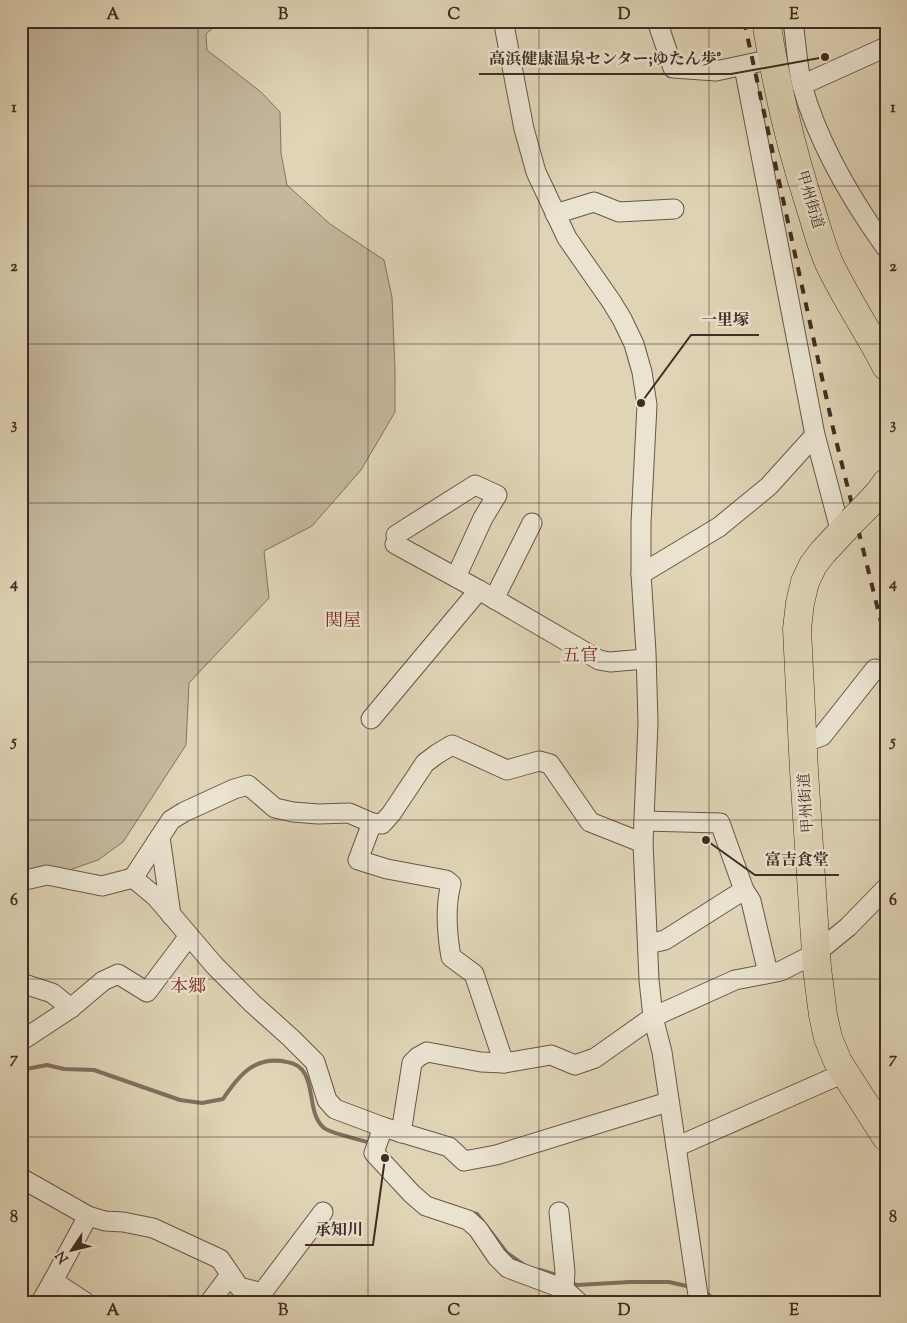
<svg xmlns="http://www.w3.org/2000/svg" width="907" height="1323" font-family="'Sorts Mill Goudy','Noto Serif JP',serif">
<rect width="100%" height="100%" fill="#dfd4b6"/>
<filter id="stains"><feTurbulence type="fractalNoise" baseFrequency=".004" numOctaves="4"/><feColorMatrix values="0 0 0 0 .2 0 0 0 0 .09 0 0 0 0 .02 0 0 0 .5 -.17"/></filter>
<radialGradient id="worn" r=".72"><stop offset=".6" stop-color="#630" stop-opacity="0"/><stop offset="1" stop-color="#630" stop-opacity=".3"/></radialGradient>
<path fill="#c4b79d" stroke="#827260" d="M21 21H221L206 34 207 50 261 92 280 112 281 153 287 185 330 224 384 260 392 297 395 369V412L361 470 312 526 264 551 269 598 189 683 186 745 123 842 98 860 21 887Z"/>
<g fill="none" stroke-linecap="round" stroke-linejoin="round">
<g stroke="#7f6f5e" stroke-width="4">
<path d="M21 1070 47 1065 64 1069 94 1070 180 1100 202 1103 223 1099C239 1075 255 1055 287 1062 294 1063 301 1067 305 1074 314 1090 309 1115 324 1128 330 1133 361 1140 371 1143"/>
<path d="M469 1212 477 1214 507 1253 524 1265"/>
<path d="M540 1270 560 1276"/>
<path d="M570 1282 577 1285 630 1282H669L691 1287"/>
<path d="M705 1292 717 1302"/>
</g>
<g stroke="#685648" stroke-width="21">
<g id="minor">
<path d="M505 21V30L524 129 536 172 567 238 611 301 622 319 634 344 642 372 647 405 641 523V574L646 652 648 723 643 843 649 980 653 1017 662 1052 699 1302"/>
<path d="M657 21 673 68 716 71 772 59"/>
<path d="M793 21C796 42 797 65 802 85 818 144 851 199 886 248"/>
<path d="M744 67 815 435 841 533"/>
<path d="M802 85 886 47"/>
<path d="M555 214 594 202 619 212 674 209"/>
<path d="M396 535 475 485 497 495 483 518 456 577"/>
<path d="M395 544 479 590 599 660 610 662 645 659"/>
<path d="M641 574 719 527 769 486 815 435"/>
<path d="M494 599 532 523"/>
<path d="M371 719 479 590"/>
<path d="M803 743 822 736 875 669"/>
<path d="M644 821 720 823 744 890 751 901 768 973"/>
<path d="M372 823 382 824 391 814 425 763 437 754 452 745 507 770 539 761 550 764 590 822 643 843"/>
<path d="M160 837 171 915"/>
<path d="M133 878 171 820 184 812 234 789 248 785 275 808 293 812 318 814 349 813 372 823 358 860 387 869 446 880 451 884C445 906 447 934 451 957L474 974 504 1063"/>
<path d="M21 881 47 875 102 886 133 878 156 897 215 966 252 1003 291 1038 315 1062 327 1100 335 1109 383 1127 449 1147 464 1161 496 1155 668 1102"/>
<path d="M648 944 665 940 744 890"/>
<path d="M21 983 52 993 71 1008"/>
<path d="M21 1041 71 1008 103 981 118 974 147 992 189 936"/>
<path d="M383 1127 374 1153 412 1194 426 1206 468 1220 478 1229 497 1257 508 1268 564 1289 578 1302"/>
<path d="M401 1133 412 1063 418 1057 427 1052 481 1062 504 1063 551 1055 575 1065 595 1058 653 1017 735 980 781 971 816 953 848 927 886 888"/>
<path d="M676 1147 844 1073"/>
<path d="M21 1178 88 1216 105 1221 123 1222 153 1228 220 1259 239 1287 262 1293 323 1212"/>
<path d="M559 1212 565 1272 564 1289"/>
<path d="M41 1302 53 1281"/>
<path d="M85 1302 53 1281 88 1216"/>
<path d="M210 1302 230 1275"/>
</g>
</g>
<g stroke="#402c24" stroke-width="29">
<g id="highway">
<path d="M766 21C776 83 790 145 810 206 816 225 821 245 829 263 846 299 868 331 886 366"/>
<path d="M865 508 879 493 886 483"/>
<path d="M852 521 823 552 813 565 805 582 800 603 797 629 804 771 817 968 823 1015 828 1038 838 1062 886 1137"/>
</g>
</g>
<use href="#minor" stroke="#eae3d0" stroke-width="19"/>
<use href="#highway" stroke="#dfd4b6" stroke-width="28"/>
<path stroke="#402c24" stroke-width="4" stroke-dasharray="9 9" stroke-linecap="butt" d="M744 21 833 428 886 642"/>
<g stroke="#402c24" stroke-width="29" stroke-linecap="butt">
<path id="highway-bridge" d="M852 521 865 508"/>
</g>
<use href="#highway-bridge" stroke="#dfd4b6" stroke-width="28"/>
</g>
<path fill="none" stroke="#402c24" stroke-width="1" stroke-opacity="0.55" d="M198 21V1302M368 21V1302M539 21V1302M709 21V1302M21 186H886M21 344H886M21 503H886M21 662H886M21 820H886M21 979H886M21 1137H886"/>
<g text-anchor="middle" dominant-baseline="central" stroke-width="5" stroke-linejoin="round" paint-order="stroke">
<g font-size="15" fill="#402c24" stroke="#eae3d0">
<text transform="translate(809 200) rotate(73)">甲州街道</text>
<text transform="translate(807 803) rotate(-94)">甲州街道</text>
</g>
<g font-size="18" fill="#7a1f14" stroke="#eae3d0">
<text x="343" y="622">関屋</text>
<text x="580" y="657">五官</text>
<text x="188" y="988">本郷</text>
</g>
</g>
<path fill="none" stroke="#402c24" stroke-width="2" d="M825 57L731 74H479M641 403L691 335H759M706 840L755 875H839M385 1158L373 1245H305"/>
<g fill="#402c24" stroke="#eae3d0" stroke-width="2">
<circle cx="825" cy="57" r="5"/>
<circle cx="641" cy="403" r="5"/>
<circle cx="706" cy="840" r="5"/>
<circle cx="385" cy="1158" r="5"/>
</g>
<g font-size="16" text-anchor="middle" font-weight="bold" fill="#402c24" stroke="#eae3d0" stroke-width="5" stroke-linejoin="round" paint-order="stroke">
<text x="605" y="64">高浜健康温泉センター;ゆたん歩°</text>
<text x="725" y="325">一里塚</text>
<text x="797" y="865">富吉食堂</text>
<text x="339" y="1235">承知川</text>
</g>
<rect width="907" height="1323" fill="none" stroke="#dfd4b6" stroke-width="55"/>
<g transform="translate(72 1250) rotate(235)" stroke="#eae3d0" stroke-width="4" paint-order="stroke">
<path d="M0-4L9 19L0 12L-9 19Z" fill="#402c24"/>
<text y="-8" font-size="14" font-weight="bold" text-anchor="middle" fill="#402c24">N</text>
</g>
<rect x="28" y="28" width="852" height="1268" fill="none" stroke="#402c24" stroke-width="2"/>
<g font-size="16" text-anchor="middle" font-weight="bold" fill="#402c24">
<text x="113" y="19">A</text>
<text x="283" y="19">B</text>
<text x="454" y="19">C</text>
<text x="624" y="19">D</text>
<text x="794" y="19">E</text>
<text x="14" y="112">1</text>
<text x="893" y="112">1</text>
<text x="14" y="271">2</text>
<text x="893" y="271">2</text>
<text x="14" y="429">3</text>
<text x="893" y="429">3</text>
<text x="14" y="588">4</text>
<text x="893" y="588">4</text>
<text x="14" y="746">5</text>
<text x="893" y="746">5</text>
<text x="14" y="905">6</text>
<text x="893" y="905">6</text>
<text x="14" y="1063">7</text>
<text x="893" y="1063">7</text>
<text x="14" y="1222">8</text>
<text x="893" y="1222">8</text>
<text x="113" y="1315">A</text>
<text x="283" y="1315">B</text>
<text x="454" y="1315">C</text>
<text x="624" y="1315">D</text>
<text x="794" y="1315">E</text>
</g>
<rect width="100%" height="100%" filter="url(#stains)"/>
<rect width="100%" height="100%" fill="url(#worn)"/>
</svg>
